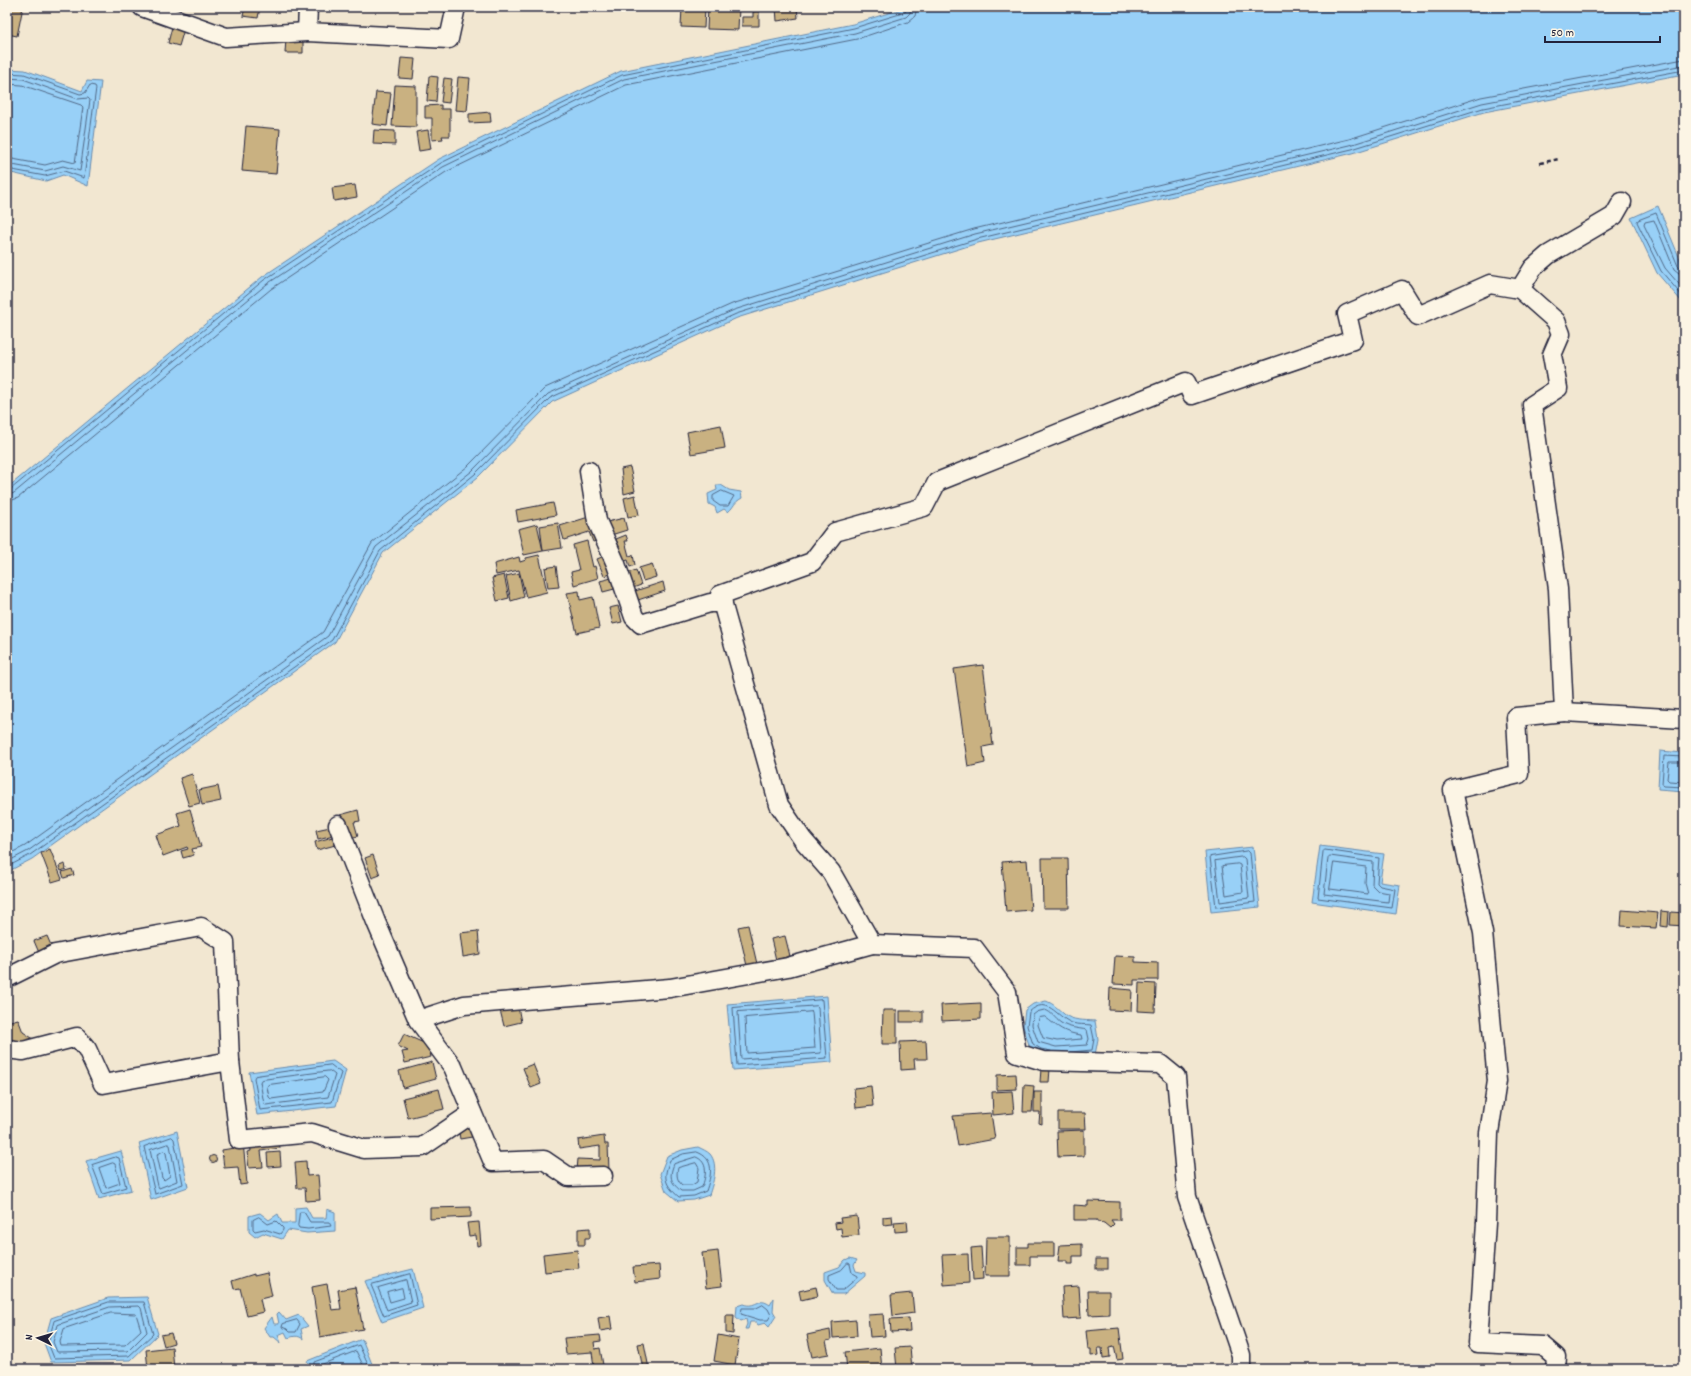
<svg xmlns="http://www.w3.org/2000/svg" width="1691" height="1376" font-family="Dekko,sans-serif">
<rect width="100%" height="100%" fill="#f2e7d1"/>
<filter id="ink" filterUnits="userSpaceOnUse"><feTurbulence type="fractalNoise" baseFrequency=".025" numOctaves="2"/><feDisplacementMap in="SourceGraphic" scale="8" xChannelSelector="R" yChannelSelector="G"/><feConvolveMatrix kernelMatrix="1 2 1 2 8 2 1 2 1" color-interpolation-filters="sRGB"/></filter>
<g filter="url(#ink)">
<g fill="#98d0f7" stroke="#698aac">
<path d="M908 7H1684V74L1484 112 1353 153 978 243 737 318 552 402 478 477 383 553 335 642 32 859 7 872V488L262 277 439 159 621 71 853 24Z"/>
<path d="M7 69 25 70 82 91 87 81 101 82 88 186 63 175 46 181 7 172Z"/>
<path d="M1658 206 1684 269V306L1682 302 1657 273 1631 218Z"/>
<path d="M716 485H721L729 490 741 492 742 498C733 503 735 506 728 512L724 509 717 513 715 507 709 504 708 494 717 490Z"/>
<path d="M1660 751 1684 753V791L1658 789Z"/>
<path d="M1320 846 1384 854 1380 882 1400 885 1396 914 1312 902Z"/>
<path d="M1253 847 1260 907 1211 912 1205 852Z"/>
<path d="M827 996 832 1062 733 1070 727 1004Z"/>
<path d="M1046 1001C1054 1004 1057 1008 1064 1014 1072 1021 1084 1020 1095 1021L1098 1039 1095 1055 1056 1056 1030 1048 1023 1026 1025 1010 1033 1004Z"/>
<path d="M333 1061 346 1070 336 1106 257 1115 249 1072Z"/>
<path d="M177 1131 188 1187 151 1200 139 1143Z"/>
<path d="M698 1147C702 1149 707 1151 710 1154 719 1165 713 1183 709 1195L694 1200 678 1201 666 1191 660 1174 667 1156 682 1150Z"/>
<path d="M121 1151 131 1190 99 1199 86 1161Z"/>
<path d="M306 1207 312 1218H326L327 1209 335 1212V1231L307 1233 288 1230 282 1239 263 1233 255 1237 249 1232V1216L260 1213 269 1220 278 1214 282 1223H295V1208Z"/>
<path d="M850 1258 857 1260 854 1265 856 1271 865 1273V1276L844 1294H833L825 1280V1272L839 1267 845 1260Z"/>
<path d="M413 1269 423 1308 382 1322 365 1281Z"/>
<path d="M147 1297 158 1334 131 1360 51 1362 44 1343 51 1318 108 1298Z"/>
<path d="M774 1298 773 1311 776 1316 769 1327 765 1323 758 1325 756 1322H750L748 1329H745L747 1324 746 1319 741 1321 736 1317 737 1306 743 1304C756 1309 758 1296 770 1305Z"/>
<path d="M279 1312 286 1320 299 1315 308 1326 301 1329 303 1339C298 1335 294 1336 288 1338L285 1332 278 1335 281 1343 274 1337H270L264 1328 272 1317 274 1324H279L277 1314Z"/>
<path d="M362 1339 374 1369H311L307 1361Z"/>
</g>
<g fill="none" stroke-linecap="round" stroke-linejoin="round">
<g stroke="#516886" stroke-width="1">
<path d="M7 73 24 74 80 94 85 93 90 85 95 86 96 88 84 178 64 171 45 176 7 169"/>
<path d="M7 78 23 79 78 99 88 98 90 100 80 171 63 166 45 171 7 164"/>
<path d="M7 84 22 85 81 105 83 107 75 163 63 160 45 165 7 158"/>
<path d="M1684 269 1678 266 1656 213 1638 220 1637 222 1661 271 1684 298"/>
<path d="M1684 274 1679 273 1674 269 1654 220 1645 222 1644 225 1665 268 1684 290"/>
<path d="M7 491 11 489 264 280 441 163 622 75 854 28 903 13 906 11V7"/>
<path d="M722 491 734 496 728 506H720L713 501V496Z"/>
<path d="M7 496 14 493 267 284 443 167 624 79 855 33 906 17 910 13 911 7"/>
<path d="M7 502 18 498 271 289 446 172 626 85 857 39 908 22 915 16 917 7"/>
<path d="M1684 757 1664 756 1662 784 1664 786 1684 787"/>
<path d="M1684 762H1669L1667 779 1669 781 1684 782"/>
<path d="M1325 850 1379 858 1377 883 1380 886 1395 889 1392 908 1318 898 1323 852Z"/>
<path d="M1248 851 1250 853 1255 902 1216 907 1210 857Z"/>
<path d="M7 855 25 846 323 632 372 543 468 466 545 388 732 304 974 229 1349 139 1481 97 1684 59"/>
<path d="M1330 856 1373 862 1372 885 1378 891 1389 893 1388 902 1324 894 1328 858Z"/>
<path d="M1243 857 1245 859 1249 898 1220 902 1215 861Z"/>
<path d="M7 862 28 851 328 636 376 547 472 471 548 394 734 310 975 234 1350 145 1482 103 1684 65"/>
<path d="M1334 863 1366 867 1365 883 1368 894 1330 889Z"/>
<path d="M1238 864 1240 865 1243 892 1226 895 1222 866Z"/>
<path d="M7 867 30 855 332 640 380 551 475 474 550 398 736 314 977 239 1352 149 1483 108 1684 70"/>
<path d="M822 1000 827 1058 737 1065 733 1008Z"/>
<path d="M817 1006 818 1007 821 1053 741 1059 738 1012Z"/>
<path d="M1045 1010C1052 1012 1055 1019 1061 1023 1069 1028 1077 1028 1087 1030L1089 1039 1087 1045 1056 1047 1038 1042 1032 1025 1033 1015 1037 1012Z"/>
<path d="M812 1012 815 1048 747 1053 745 1018Z"/>
<path d="M1045 1017C1058 1027 1064 1033 1081 1035L1082 1039 1057 1041 1043 1038 1038 1025 1039 1018Z"/>
<path d="M1051 1051 1041 1049 1033 1044 1027 1026 1029 1012C1048 995 1055 1016 1072 1023 1078 1025 1085 1024 1091 1025L1094 1039 1092 1050 1070 1052"/>
<path d="M331 1065 341 1073 332 1102 260 1110 254 1078 255 1076Z"/>
<path d="M330 1071 335 1075 328 1097 266 1105 264 1104 260 1082 261 1080Z"/>
<path d="M325 1077 328 1080 323 1092 271 1099 269 1097 267 1087 268 1085Z"/>
<path d="M172 1137 174 1139 183 1184 155 1194 144 1147Z"/>
<path d="M168 1144 170 1145 177 1181 159 1188 158 1186 150 1150Z"/>
<path d="M164 1151 166 1153 170 1176 164 1180 162 1178 157 1155Z"/>
<path d="M697 1152C716 1159 711 1176 706 1191L694 1196 679 1197C664 1184 663 1177 670 1160L683 1154Z"/>
<path d="M116 1157 119 1158 126 1187 103 1194 92 1165Z"/>
<path d="M696 1157C709 1162 706 1176 702 1187L693 1191H681C670 1182 669 1176 674 1164Z"/>
<path d="M113 1163 115 1164 120 1183 106 1188 99 1168Z"/>
<path d="M696 1163 699 1168 697 1182 692 1185H682C677 1180 676 1175 678 1168Z"/>
<path d="M300 1212H304L310 1222H329L331 1226 308 1229 299 1228 298 1226Z"/>
<path d="M259 1217 268 1224 276 1221 283 1228V1230L280 1234 264 1229 255 1231 253 1229V1220Z"/>
<path d="M848 1263 850 1264 852 1273 857 1276V1278L843 1290H836L829 1279V1275L841 1270Z"/>
<path d="M410 1274 417 1305 384 1316 371 1285Z"/>
<path d="M406 1280 411 1302 387 1310 378 1288Z"/>
<path d="M402 1288 404 1298 390 1302 387 1292Z"/>
<path d="M109 1302H144L153 1334 129 1356 54 1358 48 1343 54 1321Z"/>
<path d="M763 1305 768 1309 771 1315 768 1320H760L741 1314 742 1308H756Z"/>
<path d="M110 1307 139 1306 141 1308 147 1332 128 1351 57 1352 53 1342 58 1325Z"/>
<path d="M111 1313 136 1314 141 1330 125 1345 61 1346 60 1342 64 1329Z"/>
<path d="M297 1320 300 1324 296 1332H290L287 1329 282 1327 283 1324Z"/>
<path d="M314 1369V1362L359 1345 370 1369"/>
<path d="M319 1369 320 1365 356 1351 365 1369"/>
</g>
</g>
<g fill="#c9b181" stroke="#22223b">
<path d="M7 7H23L17 36 7 34Z"/>
<path d="M245 7H260L258 18 243 16Z"/>
<path d="M682 7H705L704 28 681 27Z"/>
<path d="M708 7H739L738 30 707 29Z"/>
<path d="M776 7H797L798 18 777 21Z"/>
<path d="M759 11V26H742V17H753V12Z"/>
<path d="M173 23 185 26 179 46 168 43Z"/>
<path d="M286 39H303V53H285Z"/>
<path d="M401 58 415 59 413 79 399 78Z"/>
<path d="M429 76 438 77 436 102 427 101Z"/>
<path d="M458 77 470 78 467 111 455 110Z"/>
<path d="M444 78 452 79 449 103 441 102Z"/>
<path d="M395 85 416 86V127L392 126Z"/>
<path d="M376 92 391 93 387 126 372 124Z"/>
<path d="M441 105V109H450V136H442L443 139 432 140V118H425V106Z"/>
<path d="M490 112 491 122 469 123V114Z"/>
<path d="M246 126 280 129 276 174 242 171Z"/>
<path d="M374 130 395 131V145L373 144Z"/>
<path d="M428 130 431 149 419 151 416 132Z"/>
<path d="M355 185 357 197 334 201 332 188Z"/>
<path d="M721 425 725 448 691 454 687 432Z"/>
<path d="M630 467 635 491 624 494 621 469Z"/>
<path d="M635 495 639 515 628 517 624 498Z"/>
<path d="M553 503 556 515 518 522 516 510Z"/>
<path d="M595 515 603 539 593 542 589 532 564 540 560 526Z"/>
<path d="M624 518 627 530 611 535 607 522Z"/>
<path d="M558 523 562 548 543 551 540 526Z"/>
<path d="M537 524 543 551 524 555 518 529Z"/>
<path d="M626 535 628 541H625L629 556 633 555 635 565 630 567 628 560 624 561 616 539Z"/>
<path d="M587 541 593 567 595 566 598 578 574 585 571 572 579 570 573 545Z"/>
<path d="M539 555 547 592 526 597 519 570 496 575 494 564 519 557 520 562 526 560V558Z"/>
<path d="M607 555 614 572 604 576 597 559Z"/>
<path d="M652 564 656 577 643 581 639 568Z"/>
<path d="M556 566 559 587 548 588 545 568Z"/>
<path d="M636 570 641 585 633 588 628 573Z"/>
<path d="M519 573 524 597 511 601 506 576Z"/>
<path d="M504 575 509 598 497 601 492 578Z"/>
<path d="M619 576 622 587 603 592 600 581Z"/>
<path d="M663 582 665 591 635 601 632 592Z"/>
<path d="M579 591 580 600 593 597 599 628 577 633 567 593Z"/>
<path d="M618 606 622 622 613 624 609 608Z"/>
<path d="M983 665 993 745 983 747 985 763 968 767 954 669Z"/>
<path d="M192 774 200 803 189 806 180 778Z"/>
<path d="M218 786 221 801 202 805 199 790Z"/>
<path d="M190 809 201 847 192 849 194 855 183 858 181 851 188 849 187 847 163 856 156 835 181 826 177 813Z"/>
<path d="M358 810 360 821 354 822 358 836 346 839 340 815Z"/>
<path d="M335 826 337 834 318 839 316 830Z"/>
<path d="M336 836 339 844 317 850 315 842Z"/>
<path d="M50 849 62 879 52 882 41 853Z"/>
<path d="M373 855 380 875 372 878 365 858Z"/>
<path d="M1042 858H1068L1069 908H1043Z"/>
<path d="M1027 860 1031 910 1006 912 1002 862Z"/>
<path d="M65 864 66 869 61 871 59 866Z"/>
<path d="M72 869 74 875 64 878 62 872Z"/>
<path d="M1622 910 1658 913 1656 928 1621 926Z"/>
<path d="M1661 911 1669 912 1668 927 1660 926Z"/>
<path d="M1671 912 1684 913V926L1670 925Z"/>
<path d="M748 925 757 964 747 966 738 927Z"/>
<path d="M478 931 480 954 463 957 460 933Z"/>
<path d="M47 936 53 950 40 955 34 941Z"/>
<path d="M785 936 790 956 776 960 771 939Z"/>
<path d="M1115 956 1135 957V962L1158 963V980H1134V985L1113 984Z"/>
<path d="M1684 973V1005L1681 1004Z"/>
<path d="M1139 983 1156 984 1155 1012 1138 1011Z"/>
<path d="M1110 988 1132 990 1131 1011 1109 1010Z"/>
<path d="M517 1002 521 1022 504 1026 499 1006Z"/>
<path d="M981 1003V1019L942 1021 941 1005Z"/>
<path d="M883 1010H897V1044H882Z"/>
<rect x="900" y="1011" width="23" height="11"/>
<path d="M18 1019 23 1032 35 1040 8 1046 9 1034 7 1022Z"/>
<path d="M404 1034 428 1045 431 1057 405 1063 402 1052 408 1051 398 1046Z"/>
<path d="M926 1041 927 1059H914L915 1069 901 1070 900 1042Z"/>
<path d="M432 1062 436 1079 403 1088 399 1071Z"/>
<path d="M533 1064 541 1084 531 1088 523 1068Z"/>
<path d="M1041 1069H1050L1049 1082H1040Z"/>
<path d="M1016 1074 1017 1089 997 1090V1075Z"/>
<path d="M1024 1085 1034 1086 1032 1112H1023Z"/>
<path d="M871 1086 873 1106 856 1108 854 1088Z"/>
<path d="M439 1089 444 1109 408 1118 403 1098Z"/>
<path d="M1012 1091 1014 1113 993 1115 992 1092Z"/>
<path d="M1034 1092H1042V1124L1039 1123 1040 1112H1034Z"/>
<path d="M991 1113 995 1139 958 1146 953 1116Z"/>
<path d="M1058 1113H1085L1086 1129H1058Z"/>
<path d="M470 1125 472 1137 460 1139 458 1127Z"/>
<path d="M1084 1130V1156L1058 1157 1057 1131Z"/>
<path d="M604 1136 605 1144H608L609 1171 577 1170 578 1159 600 1160V1146L579 1149 578 1140Z"/>
<path d="M278 1138 280 1148 261 1151 263 1167 249 1168 247 1152 251 1151 250 1143Z"/>
<path d="M243 1142 247 1184 240 1185 238 1167 224 1168 222 1150 234 1148V1143Z"/>
<path d="M280 1152 281 1166 268 1167 267 1153Z"/>
<circle cx="213" cy="1159" r="3.5"/>
<path d="M306 1161 307 1176 318 1175 320 1200 306 1201 305 1188H297L295 1162Z"/>
<path d="M1088 1201 1120 1202V1220H1111L1114 1224 1110 1228 1104 1223 1097 1222V1220H1074V1205L1088 1206Z"/>
<path d="M471 1207V1217L430 1219V1208Z"/>
<path d="M857 1216 859 1235 842 1237 841 1228 836 1229 835 1223 841 1222 840 1218Z"/>
<path d="M892 1216 893 1224 883 1225V1217Z"/>
<path d="M907 1221 908 1231 895 1232 894 1222Z"/>
<path d="M479 1222 481 1245 477 1246 476 1235 469 1236 467 1223Z"/>
<path d="M590 1228V1238H585V1245H578V1229Z"/>
<path d="M986 1237H1010V1276H985Z"/>
<path d="M1028 1243H1054V1256H1030V1265H1017V1247H1028Z"/>
<path d="M1082 1244V1256H1073V1264H1067V1261H1058L1060 1245Z"/>
<path d="M981 1247 983 1279 973 1280 971 1248Z"/>
<path d="M577 1250 579 1268 545 1272 543 1254Z"/>
<path d="M718 1251 722 1286 706 1288 702 1253Z"/>
<path d="M968 1254 969 1283 944 1285 942 1255Z"/>
<rect x="1096" y="1259" width="12" height="10"/>
<path d="M659 1265 660 1279 635 1282 633 1267Z"/>
<path d="M267 1273 272 1296 260 1299 263 1312 247 1316 240 1288 234 1289 232 1281 254 1274V1276Z"/>
<path d="M327 1284 332 1310 341 1309 338 1290 355 1287 363 1329 320 1337 312 1287Z"/>
<path d="M1079 1286 1081 1318 1064 1319 1062 1287Z"/>
<path d="M816 1287 818 1296 801 1300 799 1291Z"/>
<path d="M1088 1291H1109V1314L1089 1315Z"/>
<path d="M912 1293 914 1313 893 1316 891 1295Z"/>
<path d="M883 1314 885 1336 870 1337 868 1315Z"/>
<path d="M726 1315H734L733 1334 726 1333Z"/>
<path d="M610 1316 612 1329 600 1331 598 1318Z"/>
<path d="M909 1318 910 1331 891 1332 890 1319Z"/>
<path d="M856 1320 857 1336 833 1338 832 1322Z"/>
<path d="M1119 1328 1123 1359 1117 1360 1114 1346 1109 1347 1110 1357 1103 1358 1102 1348H1098L1099 1355 1091 1356V1349H1088L1086 1331Z"/>
<path d="M830 1330 831 1340 826 1341 829 1354 812 1357 807 1335Z"/>
<path d="M171 1333 174 1343 164 1346 161 1335Z"/>
<path d="M600 1335 601 1341 594 1342 595 1349 600 1348 603 1365 594 1367 592 1352 566 1354 564 1338Z"/>
<path d="M718 1335 739 1339 735 1365 714 1361Z"/>
<path d="M644 1343 649 1369H643L638 1344Z"/>
<path d="M172 1347 174 1369H148L146 1350Z"/>
<path d="M910 1347 912 1369H897L895 1348Z"/>
<path d="M880 1348 882 1369H847L845 1352Z"/>
<path d="M640 1366 641 1369H618Z"/>
</g>
<g fill="none" stroke-linecap="round" stroke-linejoin="round">
<g stroke="#22223b" stroke-width="21">
<g id="minor">
<path d="M142 7 226 37 307 32"/>
<path d="M308 7 307 32 449 39 456 7"/>
<path d="M1520 289 1533 268 1548 255 1614 216 1622 202"/>
<path d="M589 471 597 521 616 564 634 617 641 624 710 603H723"/>
<path d="M1564 712 1684 719"/>
<path d="M338 825 376 922 418 1020"/>
<path d="M7 978 55 954 201 927 225 942 230 1061 103 1084 87 1049 77 1037 23 1051 7 1049"/>
<path d="M230 1061 239 1140 312 1133 364 1149 422 1147 472 1113"/>
<path d="M603 1176 569 1177 544 1160 493 1162 453 1067 418 1020 464 1005 670 988 788 967 872 944"/>
<path d="M1241 1369V1355L1187 1197 1176 1077 1160 1064 1043 1061 1017 1053 1007 992 974 948 872 944 831 872 803 840 779 805 720 595 812 562 835 532 924 507 937 482 1186 382 1192 395 1353 340 1347 314 1402 290 1418 316 1490 284 1520 289 1556 321 1561 334 1552 355 1558 388 1532 405 1558 589 1564 712 1516 717 1519 774 1453 790 1483 933 1497 1081 1489 1133 1486 1223 1478 1343 1543 1346 1556 1357 1555 1369"/>
</g>
</g>
<path stroke="#22223b" stroke-width="2.5" stroke-dasharray="4 3" stroke-linecap="butt" d="M1540 163 1559 159"/>
<use href="#minor" stroke="#fcf5e5" stroke-width="18"/>
</g>
</g>
<rect width="1691" height="1376" fill="none" stroke="#fcf5e5" stroke-width="24"/>
<rect x="12" y="12" width="1667" height="1352" fill="none" stroke="#22223b" stroke-width="1.5" filter="url(#ink)"/>
<g transform="translate(38 1338) rotate(275)" stroke="#fcf5e5" stroke-width="3" paint-order="stroke">
<path d="M0-3L7 15L0 10L-7 15Z" fill="#22223b"/>
<text y="-6" font-size="11" font-weight="bold" text-anchor="middle" fill="#22223b">N</text>
</g>
<path d="M1545 36v6h115v-6" fill="none" stroke="#22223b" stroke-width="2"/>
<text x="1551" y="36" font-size="12" fill="#22223b" stroke="#fcf5e5" stroke-width="3" paint-order="stroke">50 m</text>
</svg>
